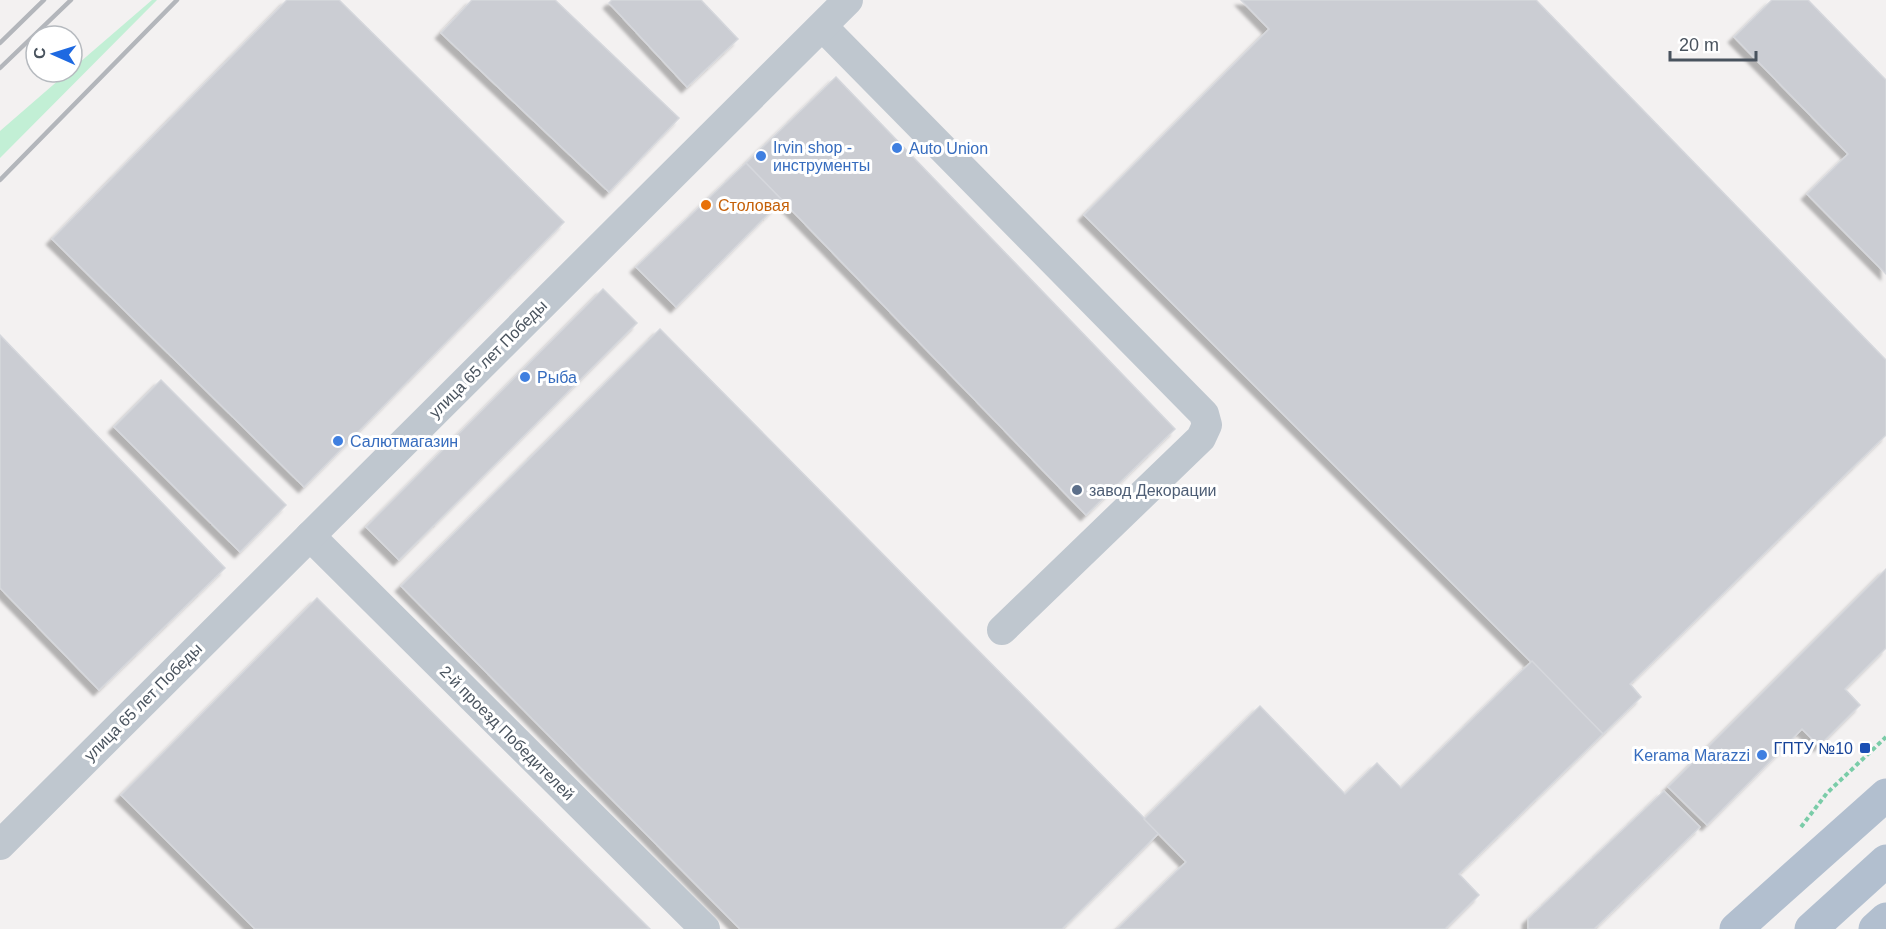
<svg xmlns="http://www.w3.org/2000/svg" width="1886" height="929" font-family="Helvetica,sans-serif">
<defs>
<filter id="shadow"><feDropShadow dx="-5.5" dy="5.5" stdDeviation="1.5" flood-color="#0004"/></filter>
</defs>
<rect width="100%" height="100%" fill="#f3f1f1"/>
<path fill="#c2efd5" d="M152 0H157L0 158V131L68 72H72V69Z"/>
<g fill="#cbcdd3" stroke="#d5d7dc" stroke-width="1.5" filter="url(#shadow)">
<path d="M287 0H339L564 222 304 487 52 239Z"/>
<path d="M472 0H555L679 118 609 192 441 33Z"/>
<path d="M612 0H701L738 39 687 87 609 3Z"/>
<path d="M1241 0H1536L1886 360V435L1630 684 1641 697 1603 734 1084 215 1269 29Z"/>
<path d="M1772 0H1808L1886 80V274L1807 194 1848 154 1734 37Z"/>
<path d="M836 77 1175 429 1086 515 746 163Z"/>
<path d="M746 163 782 200 676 307 636 267Z"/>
<path d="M603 289 637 323 399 560 366 527Z"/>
<path d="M660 329 1159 833 1062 929H740L401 586Z"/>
<path d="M0 335 225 568 99 690 0 588Z"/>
<path d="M161 380 286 505 240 552 114 427Z"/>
<path d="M1886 569V648L1845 689 1860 705 1819 746 1802 729 1707 825 1668 787Z"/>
<path d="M317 598 650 929H255L121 795Z"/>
<path d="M1532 661 1603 734 1459 874 1479 895 1445 929H1117L1186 862 1144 819 1260 706 1345 794 1377 763 1401 788Z"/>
<path d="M1664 791 1700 827 1594 929H1528V919Z"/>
</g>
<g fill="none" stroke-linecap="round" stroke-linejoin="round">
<path stroke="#7acca8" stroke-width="4" stroke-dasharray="4.5 3" stroke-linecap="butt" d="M1801 827 1827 793 1886 737"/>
<g stroke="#bfc7cf" stroke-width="30">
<path d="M823 27 1204 414 1207 425 1201 438 1002 630"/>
<path d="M310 536 705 929"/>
<path d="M0 845 848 0"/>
</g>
<g stroke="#b2bfcf" stroke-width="33">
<path d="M1736 929 1886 795"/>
<path d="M1811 929 1886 861"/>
<path d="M1875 929 1886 919"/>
</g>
<g stroke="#b3b6bb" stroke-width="4.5">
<path d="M0 43 44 0"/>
<path d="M0 68 71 0"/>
<path d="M0 180 177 0"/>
</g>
</g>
<g fill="#3f7fe0" stroke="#fff" stroke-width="2">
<circle cx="897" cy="148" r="6"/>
<circle cx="761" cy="156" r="6"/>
<circle cx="525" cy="377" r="6"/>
<circle cx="338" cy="441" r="6"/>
<circle cx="1762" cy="755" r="6"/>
</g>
<circle fill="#e8710a" stroke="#fff" stroke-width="2" cx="706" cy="205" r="6"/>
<circle fill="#5c6f8a" stroke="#fff" stroke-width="2" cx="1077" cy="490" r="6"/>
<rect fill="#1a4fb4" stroke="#fff" stroke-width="2" x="1859" y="742" width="12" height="12" rx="3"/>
<g text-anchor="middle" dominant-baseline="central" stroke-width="6" stroke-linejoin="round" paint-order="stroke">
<g font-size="16" fill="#366cbe" stroke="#fff" text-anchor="start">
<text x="773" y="147">Irvin shop -<tspan x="773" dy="18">инструменты</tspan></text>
<text x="909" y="148">Auto Union</text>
<text x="537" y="377">Рыба</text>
<text x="350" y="441">Салютмагазин</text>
<text x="1750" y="755" text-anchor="end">Kerama Marazzi</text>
</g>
<g font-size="16" fill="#c56008" stroke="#fff" text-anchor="start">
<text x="718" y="205">Столовая</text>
</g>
<g font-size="16" fill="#49535e" stroke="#fff">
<text transform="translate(488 359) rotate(-45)">улица 65 лет Победы</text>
<text transform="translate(143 702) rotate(-45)">улица 65 лет Победы</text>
<text transform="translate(507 733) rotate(45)">2-й проезд Победителей</text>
</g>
<g font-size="16" fill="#4e5e75" stroke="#fff" text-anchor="start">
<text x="1089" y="490">завод Декорации</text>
</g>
<g font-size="16" fill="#164399" stroke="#fff" text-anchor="end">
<text x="1853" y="748">ГПТУ №10</text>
</g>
</g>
<g transform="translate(54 54) rotate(273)"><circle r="28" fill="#ffffff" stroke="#b6babf" stroke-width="1.5"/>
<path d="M0-4.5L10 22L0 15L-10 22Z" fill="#1e69e1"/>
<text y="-9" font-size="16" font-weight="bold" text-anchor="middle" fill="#49535e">С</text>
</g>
<path d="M1670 51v9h86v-9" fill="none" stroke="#49535e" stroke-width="3"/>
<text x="1679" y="51" font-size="18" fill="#49535e" stroke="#ffffff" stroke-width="4.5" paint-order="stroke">20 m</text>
</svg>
